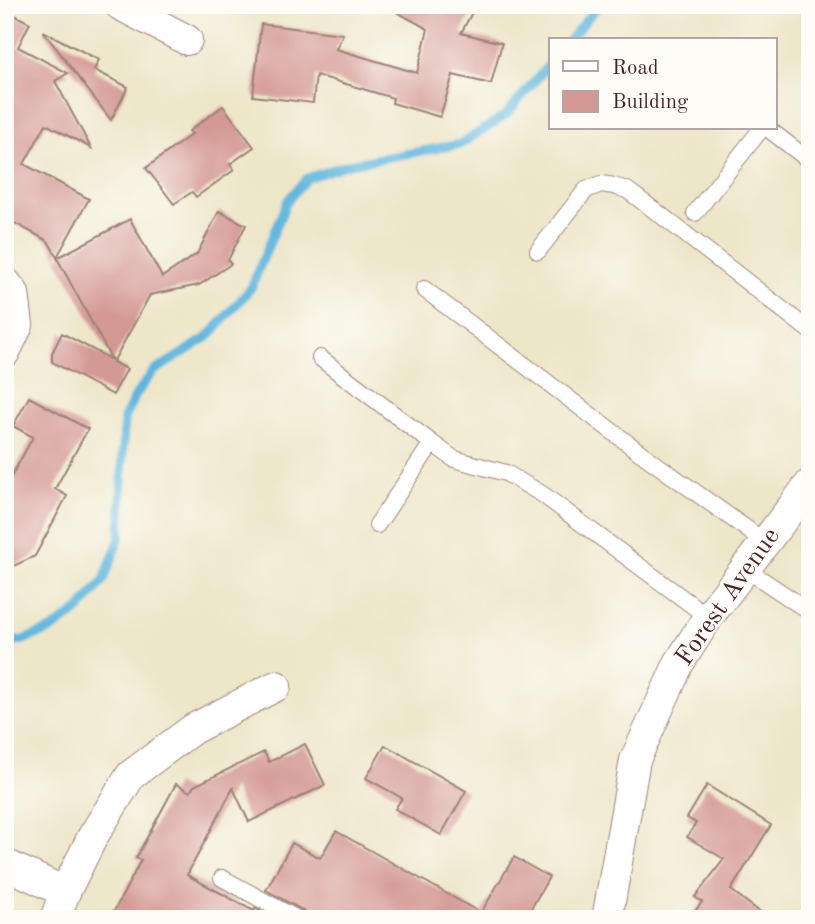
<svg xmlns="http://www.w3.org/2000/svg" width="815" height="924" font-family="'Old Standard TT',serif">
<rect width="100%" height="100%" fill="#fdfcf7"/>
<filter id="ink" filterUnits="userSpaceOnUse"><feTurbulence type="fractalNoise" baseFrequency=".0143" numOctaves="2"/><feDisplacementMap in="SourceGraphic" scale="14" xChannelSelector="R" yChannelSelector="G"/><feConvolveMatrix kernelMatrix="1 2 1 2 8 2 1 2 1" color-interpolation-filters="sRGB"/></filter>
<filter id="wash" filterUnits="userSpaceOnUse"><feTurbulence type="fractalNoise" baseFrequency=".00686" numOctaves="4" result="noise"/><feDisplacementMap in="SourceGraphic" scale="28" xChannelSelector="R" yChannelSelector="G"/><feGaussianBlur stdDeviation="1.57" result="paint"/><feColorMatrix in="noise" values="0 0 0 0 0 0 0 0 0 0 0 0 0 0 0 0 0 1.4 0 .05"/><feComposite in="paint" operator="in"/></filter>
<g filter="url(#wash)">
<rect width="100%" height="100%" fill="#eee6c9"/>
<g fill="none" stroke-linecap="round" stroke-linejoin="round">
<g stroke="#60b6dd" stroke-width="9">
<path d="M569 40 599 5"/>
<path d="M5 643 23 640 52 629 79 610 104 580 120 537 124 418 137 393 153 372 208 337 251 288 287 201 307 178 349 164 461 144 507 114 551 62"/>
</g>
</g>
<g id="blocks">
<g fill="#d49994">
<path d="M384 5H476L461 33 502 43 491 84 453 75 440 117 392 103 393 98 316 75 313 103 253 96 261 24 343 34 336 49 417 73 428 29Z"/>
<path d="M5 10 30 23 18 47 68 73 55 81 91 148 46 124 24 164 89 199 57 257 48 241 5 218Z"/>
<path d="M43 31 99 60 94 70 128 87 111 120Z"/>
<path d="M223 106 254 147 230 164 234 170 196 197 192 192 174 204 146 168 192 134 189 131Z"/>
<path d="M219 211 246 225 228 260 231 264 199 285 150 295 113 362 127 369 113 395 52 362V353L62 333 112 360 57 258 130 219 162 277 197 254Z"/>
<path d="M29 397 88 429 55 489 67 496 35 556 5 570V488L33 437 13 426Z"/>
<path d="M305 744 325 785 249 822 233 788 187 875 254 911 255 908 275 919H110L141 860 136 858 176 784 190 792 194 786 264 752 269 762Z"/>
<path d="M385 745 466 791 441 835 395 809 402 798 366 778Z"/>
<path d="M707 785 771 825 731 890 769 919H689L702 902 695 897 724 859 687 837 696 823 687 818Z"/>
<path d="M336 831 481 913 514 857 549 877 525 919H307L306 914 302 910 266 890 292 843 320 858Z"/>
</g>
</g>
</g>
<g filter="url(#ink)">
<use href="#blocks" fill-opacity="0" stroke="#9c827a" stroke-width="2"/>
<g fill="none" stroke-linecap="round" stroke-linejoin="round">
<g stroke="#9c827a" stroke-width="18">
<g id="lane">
<path d="M767 128 810 161"/>
<path d="M695 213 762 128"/>
<path d="M538 251 586 190 601 184 614 186 627 190 662 216 810 331"/>
<path d="M424 289 642 454 765 542"/>
<path d="M320 358 432 443"/>
<path d="M377 525 432 443 454 459 506 473 542 494 708 617"/>
<path d="M746 569 810 612"/>
<path d="M222 878 297 919"/>
</g>
</g>
<g stroke="#9c827a" stroke-width="32">
<g id="street">
<path d="M120 5 187 40"/>
<path d="M5 282 14 293 18 325 5 352"/>
<path d="M5 864 65 892"/>
<path d="M55 919 65 892 93 836 131 775 193 729 276 686"/>
<path d="M607 919 635 760 679 663 708 617 810 484"/>
</g>
</g>
<use href="#lane" stroke="#fff" stroke-width="16"/>
<use href="#street" stroke="#fff" stroke-width="30"/>
</g>
</g>
<g text-anchor="middle" dominant-baseline="central" stroke-width="5" stroke-linejoin="round" paint-order="stroke">
<g font-size="26" fill="#4a1f2b" stroke="#fdfcf7">
<text transform="translate(728 597) rotate(-55)">Forest Avenue</text>
</g>
</g>
<rect width="815" height="924" fill="none" stroke="#fdfcf7" stroke-width="28"/>
<rect x="549" y="38" width="228" height="91" fill="#fdfcf7" stroke="#b5a4a5" stroke-width="2"/>
<rect x="563" y="61" width="35" height="10" fill="#ffffff" stroke="#b5a4a5" stroke-width="2"/>
<text x="612" y="74" font-size="21" fill="#4a1f2b">Road</text>
<rect x="563" y="91" width="35" height="21" fill="#d49994" stroke="#b5a4a5" stroke-width="2"/>
<text x="612" y="108" font-size="21" fill="#4a1f2b">Building</text>
</svg>
